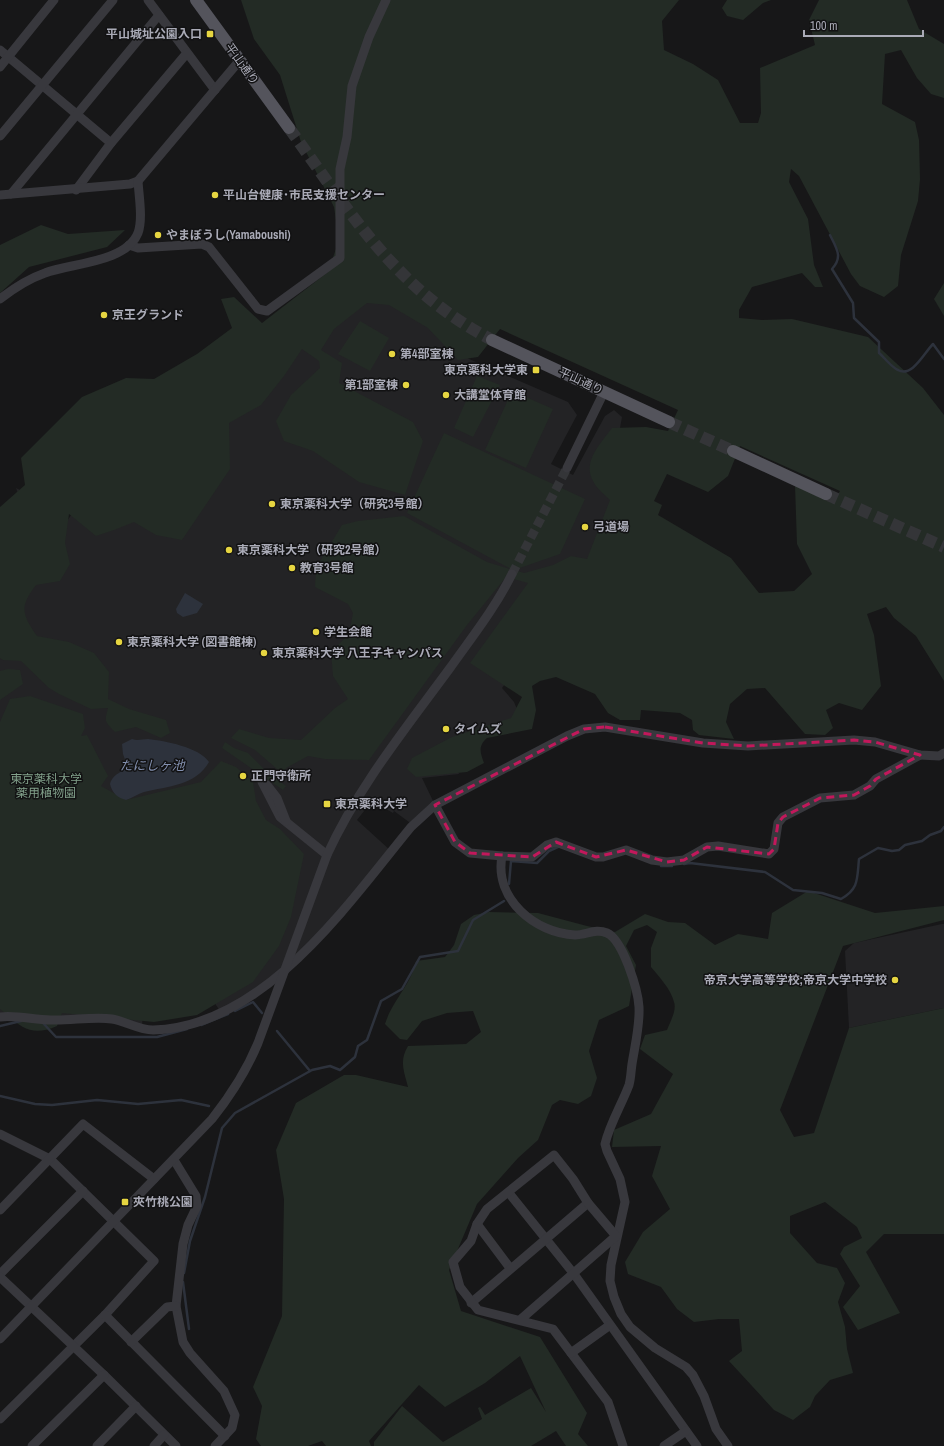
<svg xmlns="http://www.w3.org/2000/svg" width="944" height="1446" font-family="'Archivo Narrow','Noto Sans JP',sans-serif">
<rect width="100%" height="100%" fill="#171718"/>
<g fill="#232325">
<path d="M382 272 449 346 469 359 568 402 577 415 551 464 573 475 605 416 614 410 622 417 615 456 624 487 562 609 502 688 514 702 525 728 449 745 459 774 422 778 435 805 413 825 394 811 393 813 372 801 357 820 391 851 300 955 222 1014 212 999 144 979 142 1028 111 1019 0 1017V593L25 512 16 488 36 498 67 521 87 492Z"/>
<path d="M942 924H944V1008L849 1028 845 951 854 943Z"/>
</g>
<g fill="#232b25" fill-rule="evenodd">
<path d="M241 0H679L662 21 664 50 693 64 718 80 740 123H758L761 113 760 68 815 45 809 20 819 0H907L919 29 944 44V98L931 94 917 78 901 50 885 54 882 104 915 122 919 140 920 179 918 201 901 255 898 286 884 297 860 286 851 274 799 176 791 169 789 182 808 219 814 265 823 287H815L802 273 752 287 739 310V318L762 320 792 319 868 337 923 388 944 415V681L916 636 894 618 886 607 867 614 874 635 881 686 862 710 839 703 826 710 833 728 825 735 805 734 765 688 747 689 730 704 726 722 734 739 699 735 693 730 692 720 680 713 641 710 640 720H620L608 713 595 694 556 677 540 681 532 686 536 710 532 729 487 738C478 746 480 752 484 763L467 772 416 777 407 769 412 758 452 737 511 718 522 697 470 663 528 583 506 577 467 625 369 760 325 759 308 756 286 768 284 775 255 750 231 738 239 729 269 738 301 740 335 708 348 699 333 676 331 652 349 634 353 613 348 604 315 587 316 568 342 525 358 521 404 516 487 562 513 570 407 513 444 433 585 499 560 554 514 570 524 573 553 565 571 556 587 559 610 500C604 494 596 488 593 481 582 462 601 443 612 428L646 427 668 431 678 410 500 329 478 357 458 360 428 328 389 305 367 303 334 329 321 350 342 363 339 383 413 422 423 441 405 495 359 482 313 451 284 441 276 421 291 395 320 368 319 361 302 349 284 376 261 405 229 423 230 469 182 540 156 535 134 522 114 530 96 536 69 514 65 543 70 564 60 581 36 585C19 607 22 614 37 636L69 642 94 653 109 672 108 699 129 709 166 720 170 733 161 738 136 727 115 732C105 722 104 722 108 708L91 709 59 694 49 688 21 661 3 660 0 658V507L25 485 21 458 82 397 126 378 154 379 197 354 232 328 221 299 234 297 262 323 328 272 339 240 334 207 301 142 280 75 254 39ZM740 446 840 491 832 503 795 485 797 544 812 574 794 591 759 593 731 558 658 515 662 505 654 501 667 474 708 492 728 476Z"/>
<path d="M727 0H771L763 3 743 20 727 16 722 8Z"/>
<path d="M41 225 68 234 125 230 107 247 29 267 0 293V245Z"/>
<path d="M944 283V316L934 299Z"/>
<path d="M360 321 389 338 370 371 338 354Z"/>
<path d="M477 376 500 385 473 437 454 428Z"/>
<path d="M512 391 553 409 526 468 485 450Z"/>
<path d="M8 669 20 670 23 684 0 700V671Z"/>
<path d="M30 696 83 714 85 728 81 736 87 735 108 776 101 786 126 800 201 782 221 761 236 767 253 782 256 801 266 820 280 829 304 854 291 917 279 946 253 982 197 1015 154 1022 62 1013 57 1026C30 1038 20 1026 0 1009V722L10 699Z"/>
<path d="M225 742 234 748 248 753 266 771 286 786 283 790 222 748Z"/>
<path d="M808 891 875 913 944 906V920L843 946 780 1110 794 1137 814 1133 849 1028 944 1008V1234H884L866 1252 900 1313 858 1330 843 1307 860 1286 840 1254 844 1247 862 1238 857 1227 825 1202 790 1216V1233L817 1263 837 1268 845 1283 838 1302 845 1327 847 1349 853 1373 830 1380 815 1396 810 1407 793 1420 774 1410 729 1361 742 1351 739 1319H719L694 1322 677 1309 661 1287 628 1274 625 1262 643 1232 670 1209 652 1176 661 1146 612 1147 614 1130 651 1114 673 1074 640 1049 645 1035 667 1030C670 1022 677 1010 674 1002 671 989 659 977 651 967V948L657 932 647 925 634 930 626 946 636 965 629 1006 599 1020 589 1051 597 1078 591 1096 578 1104 560 1100 552 1105 538 1140 518 1158 477 1204 449 1270 461 1311 540 1337 587 1413 578 1434 588 1446H566L556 1431 531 1446H374V1442L402 1406 443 1442 482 1419 478 1408 480 1407 485 1415 531 1388 546 1412 520 1356 485 1383 445 1407 419 1385 369 1441 371 1446H326L322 1441 308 1446H261L256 1439 262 1406 253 1387 282 1316 284 1199 276 1150 296 1103 344 1075H356L408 1087C404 1071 399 1061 408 1046L466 1044 481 1032 473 1011 447 1013 422 1021 407 1040 400 1039 385 1024C392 1001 411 985 416 961L445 957 454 945 461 924 474 915 489 912 538 913 587 926 615 932 645 914 668 922 685 923 715 945 738 934 768 939 772 913Z"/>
</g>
<g fill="#2d323c">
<path d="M185 593 203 604 197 613 183 617 177 613 176 609Z"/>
<path d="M132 739C138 741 142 739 148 739 165 741 199 747 209 762 195 786 168 786 144 792 138 794 132 798 126 800 118 798 112 793 110 784 113 773 122 774 127 765L123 754 122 744Z"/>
</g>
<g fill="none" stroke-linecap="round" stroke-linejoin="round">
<g stroke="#2d323c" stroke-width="2.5">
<path d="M830 235C837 249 843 257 832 269L853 303 854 318 879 342V353C885 358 891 367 898 370 912 378 924 353 933 344L944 359"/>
<path d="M684 864 690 863 765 872 793 890 822 893 841 899C859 889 857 879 859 859L878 848 892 851 899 850 905 845 922 841 930 835 941 831 944 827"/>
<path d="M661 866H672"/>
<path d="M509 884 511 861 537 863 549 851 560 846"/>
<path d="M235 1011 253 1002 262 1013"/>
<path d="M43 1023 56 1037H157L187 1029"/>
<path d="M201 1025 228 1014"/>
<path d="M0 1026 21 1021"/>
<path d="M277 1031 310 1071"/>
<path d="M0 1096 35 1104 52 1105 97 1100 138 1104 181 1100 209 1106"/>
<path d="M184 1273 190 1241 205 1197 222 1128 235 1113 312 1070 330 1066 340 1070 355 1057 358 1046 367 1040 381 1001 402 989 420 957 458 951 473 920 504 901"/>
<path d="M183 1282 189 1329"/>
</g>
<path stroke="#343538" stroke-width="9" stroke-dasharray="9 4.5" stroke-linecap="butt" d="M512 574 567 468"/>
<g stroke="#343538" stroke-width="12" stroke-dasharray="12 6" stroke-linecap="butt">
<path d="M289 128C350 212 396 290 492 340"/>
<path d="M669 422 733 451"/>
<path d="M826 494 944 547"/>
</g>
<g stroke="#38383d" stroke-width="9">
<path d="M148 0 215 90"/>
<path d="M0 50 111 143"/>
<path d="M0 67 54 0"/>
<path d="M0 136 113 0"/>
<path d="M76 190 111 143 187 53"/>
<path d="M11 194 159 15"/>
<path d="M0 195 130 184 138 181 240 60"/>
<path d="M129 245 138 248 202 244 209 247 258 309 267 311 340 258V169L347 137 352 86 369 37 386 0"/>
<path d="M0 299C14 288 28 279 45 273 70 263 126 263 138 233 143 219 139 197 138 181"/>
<path d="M567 468 604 392"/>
<path d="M262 782 280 817 327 855"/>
<path d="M267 785 277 798 286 821"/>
<path d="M435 805 455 842 470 853 502 856 532 857 547 845 556 842 596 857H603L626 850 652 860 667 862 684 860 707 847 718 846 769 854 774 849 778 823 783 817 820 798 854 795 870 786 876 779 920 755"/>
<path d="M502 856C494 899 535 933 575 935 587 935 595 928 607 933 623 940 638 990 639 1007 640 1025 635 1045 632 1064 631 1070 631 1078 629 1085 622 1104 610 1123 605 1144L607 1151 620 1179 625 1202 611 1265 610 1281 614 1297 621 1314 630 1327 655 1348 686 1367 693 1375 704 1396 716 1429 728 1446"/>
<path d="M0 1017C18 1015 34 1020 51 1020 70 1021 94 1016 112 1019 125 1021 139 1030 153 1030 264 1027 347 905 411 827L435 805 567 736 584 729 605 727 703 743 748 746 854 740 875 742 920 755 939 756 944 753"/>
<path d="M0 1134 50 1159 154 1261 105 1315 0 1419"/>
<path d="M174 1160 196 1196 197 1206 188 1225 183 1244 176 1306 183 1342 190 1353 224 1391 235 1415 232 1428 215 1446"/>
<path d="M509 1193 574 1274 697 1446"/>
<path d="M0 1210 83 1124 154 1179"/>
<path d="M477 1224 510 1268"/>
<path d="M0 1274 83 1191"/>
<path d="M0 1277 104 1375 176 1446"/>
<path d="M471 1303 588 1203"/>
<path d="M105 1315 225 1436"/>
<path d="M520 1320 616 1236 588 1203 573 1179 554 1155 487 1209 477 1224 471 1241 453 1262 460 1287 478 1310 553 1329 608 1402 623 1446"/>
<path d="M0 1339 212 1119C231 1095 246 1072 258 1043L327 855C358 787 406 728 450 668 472 637 495 608 512 574"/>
<path d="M131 1342 167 1307 176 1306"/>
<path d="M571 1353 610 1325"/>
<path d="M32 1446 104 1375"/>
<path d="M97 1446 136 1406"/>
<path d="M154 1446 164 1435"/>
<path d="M664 1446 686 1431"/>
</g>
<g stroke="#54545c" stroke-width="12">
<path d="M196 0 289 128"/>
<path d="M492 340 669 422"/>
<path d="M733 451 826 494"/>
</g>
</g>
<path fill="none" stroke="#c2185b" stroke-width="3" stroke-dasharray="8 5" stroke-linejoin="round" d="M605 727 703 743 748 746 854 740 875 742 920 755 876 779 870 786 854 795 820 798 783 817 778 823 774 849 769 854 707 847 684 860 667 862 626 850 596 857 556 842 532 857 470 853 455 842 435 805 584 729Z"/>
<g fill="#e6d541" stroke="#121213" stroke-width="1.5">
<rect x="206" y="30" width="8" height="8" rx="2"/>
<circle cx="215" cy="195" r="4"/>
<circle cx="158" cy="235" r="4"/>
<circle cx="104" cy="315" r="4"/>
<circle cx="392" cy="354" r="4"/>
<rect x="532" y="366" width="8" height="8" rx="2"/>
<circle cx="406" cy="385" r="4"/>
<circle cx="446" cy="395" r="4"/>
<circle cx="272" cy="504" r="4"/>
<circle cx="585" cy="527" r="4"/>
<circle cx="229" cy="550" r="4"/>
<circle cx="292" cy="568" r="4"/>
<circle cx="316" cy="632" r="4"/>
<circle cx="119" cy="642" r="4"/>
<circle cx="264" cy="653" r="4"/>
<circle cx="446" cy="729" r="4"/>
<circle cx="243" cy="776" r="4"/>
<rect x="323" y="800" width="8" height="8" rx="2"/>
<circle cx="895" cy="980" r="4"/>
<rect x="121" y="1198" width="8" height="8" rx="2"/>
</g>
<g text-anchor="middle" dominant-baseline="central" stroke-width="3" stroke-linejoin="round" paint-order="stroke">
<g font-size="12" font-weight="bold" fill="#aaabb7" stroke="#121213" text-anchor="start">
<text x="202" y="34" text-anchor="end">平山城址公園入口</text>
<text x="223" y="195">平山台健康･市民支援センター</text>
<text x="166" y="235">やまぼうし(Yamaboushi)</text>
<text x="112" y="315">京王グランド</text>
<text x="400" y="354">第4部室棟</text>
<text x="528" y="370" text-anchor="end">東京薬科大学東</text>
<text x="398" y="385" text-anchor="end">第1部室棟</text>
<text x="454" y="395">大講堂体育館</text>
<text x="280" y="504">東京薬科大学（研究3号館）</text>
<text x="593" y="527">弓道場</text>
<text x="237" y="550">東京薬科大学（研究2号館）</text>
<text x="300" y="568">教育3号館</text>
<text x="324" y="632">学生会館</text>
<text x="127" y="642">東京薬科大学 (図書館棟)</text>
<text x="272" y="653">東京薬科大学 八王子キャンパス</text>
<text x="454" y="729">タイムズ</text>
<text x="251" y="776">正門守衛所</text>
<text x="335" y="804">東京薬科大学</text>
<text x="887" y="980" text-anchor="end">帝京大学高等学校;帝京大学中学校</text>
<text x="133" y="1202">夾竹桃公園</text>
</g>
<g font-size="12" fill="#aaabb7" stroke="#121213">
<text transform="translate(242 64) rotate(54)">平山通り</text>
<text transform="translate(581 381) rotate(25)">平山通り</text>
</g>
<g font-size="12" fill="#82a18b" stroke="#121213">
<text x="46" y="779">東京薬科大学<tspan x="46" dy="14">薬用植物園</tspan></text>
</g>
<g font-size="13" font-style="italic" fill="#8390b0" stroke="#121213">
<text x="152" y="765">たにしヶ池</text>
</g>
</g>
<path d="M804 30v6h119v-6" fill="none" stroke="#aaabb7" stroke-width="2"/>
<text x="810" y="30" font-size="12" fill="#aaabb7" stroke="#121213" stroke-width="3" paint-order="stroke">100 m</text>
</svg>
